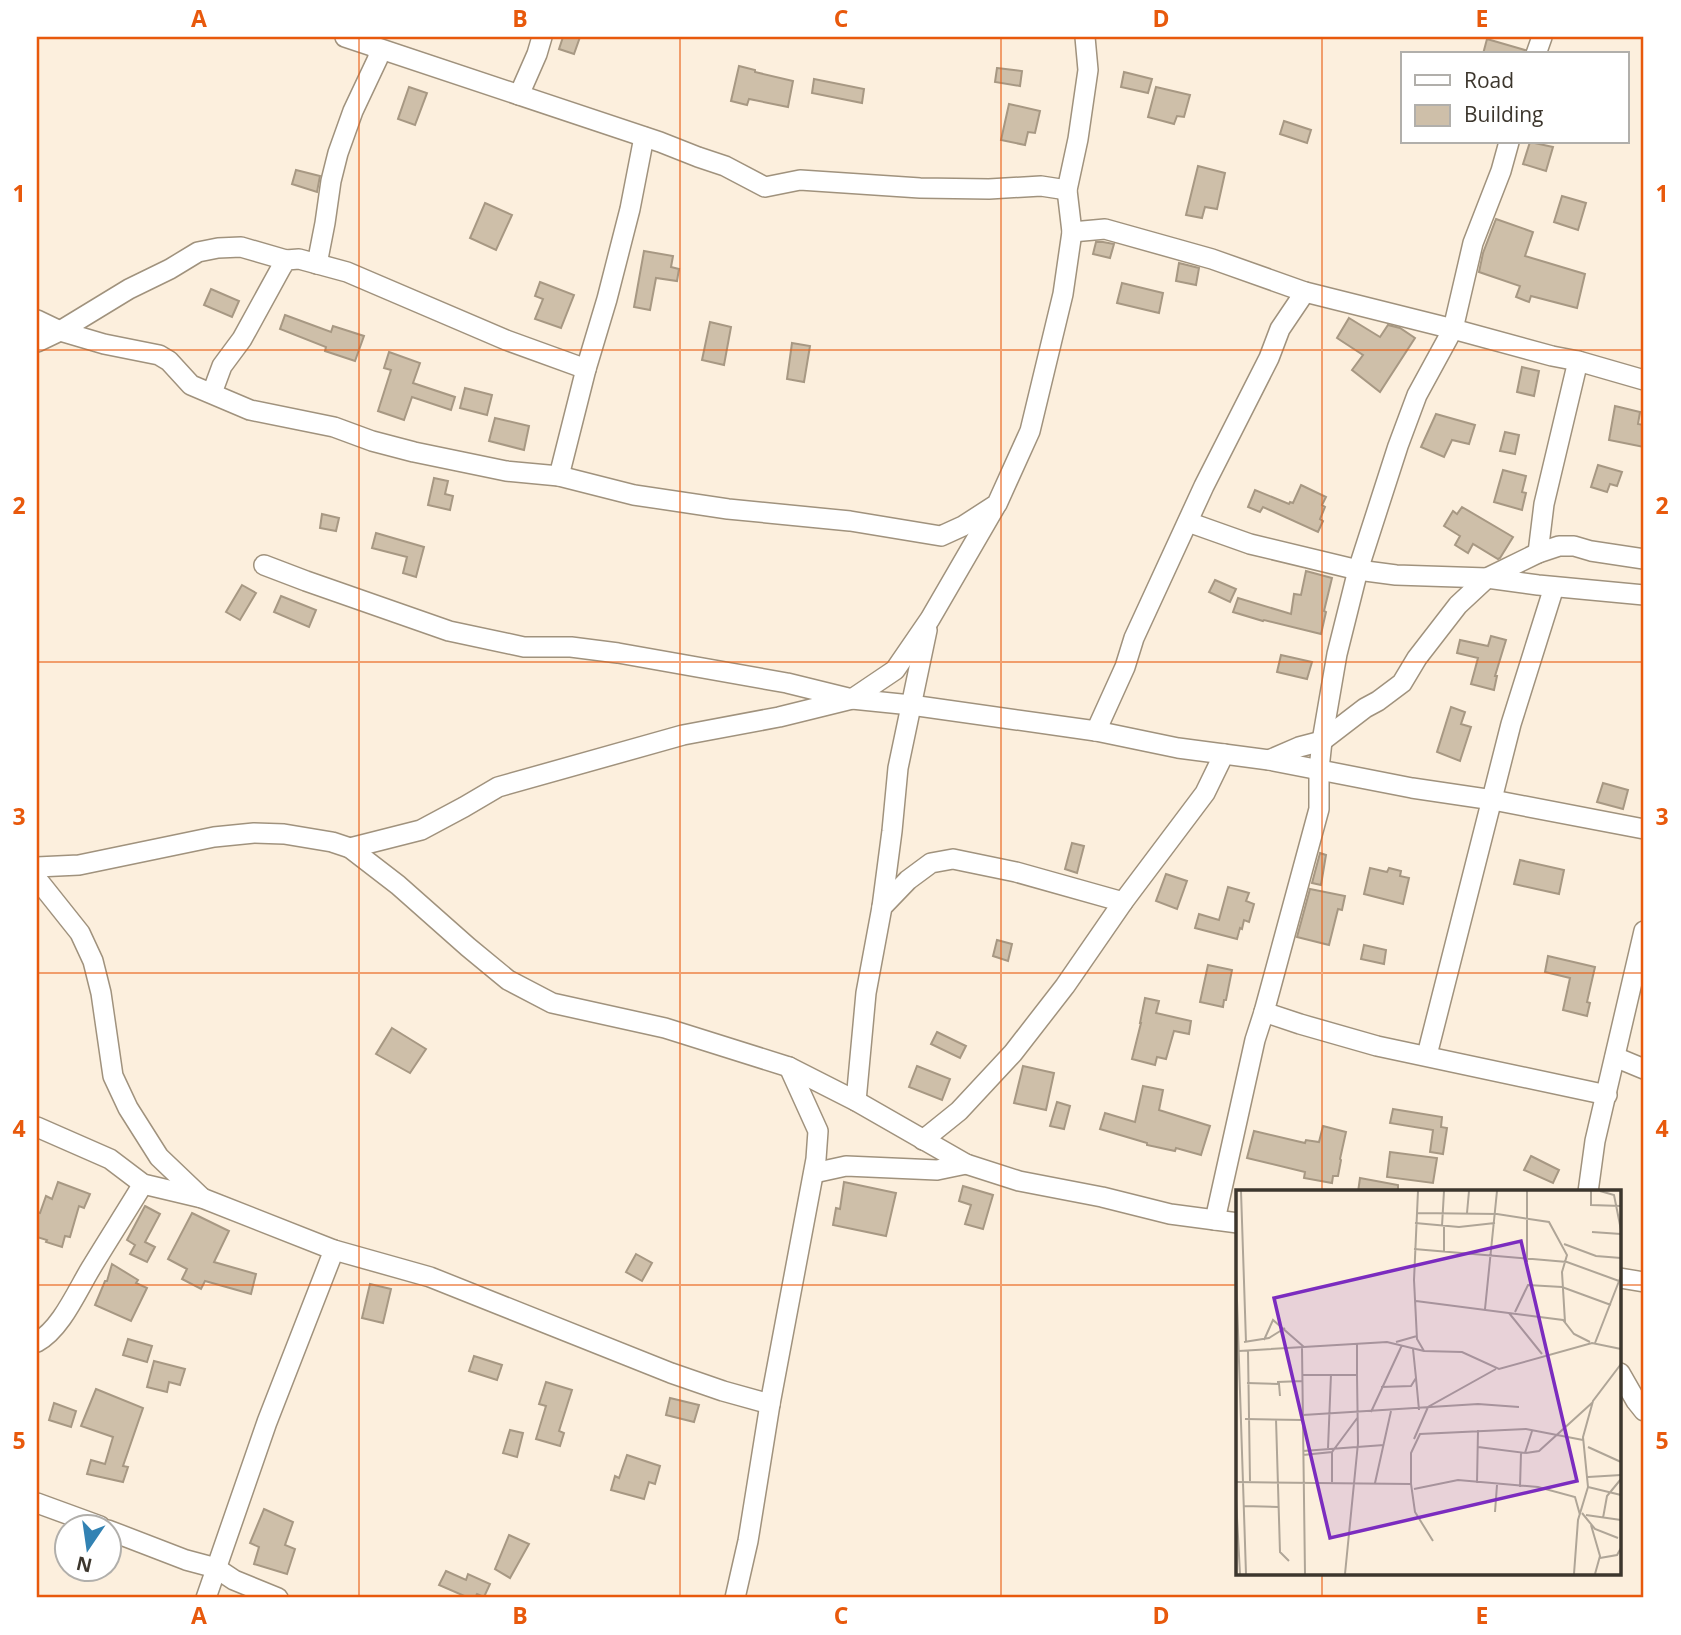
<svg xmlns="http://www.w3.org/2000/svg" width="1681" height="1635" font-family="'Open Sans',sans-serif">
<rect width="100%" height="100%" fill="#fcefdd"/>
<g fill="#cebfa9" stroke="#a79883" stroke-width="2">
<path d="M563 37H580L574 54 559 49Z"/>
<path d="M1487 39 1525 50 1524 54H1483Z"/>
<path d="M739 66 755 70V72L793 81 788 107 749 99 747 105 731 101Z"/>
<path d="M997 68 1022 71 1020 86 995 82Z"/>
<path d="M1124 72 1152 79 1148 93 1121 87Z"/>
<path d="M814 79 864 89 862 103 812 93Z"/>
<path d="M409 87 427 93 415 125 398 119Z"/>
<path d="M1156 87 1190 95 1184 117 1177 116 1174 124 1148 117Z"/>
<path d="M1009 104 1040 111 1035 133 1028 132 1025 145 1001 140Z"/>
<path d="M1284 121 1311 130 1307 143 1280 134Z"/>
<path d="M1530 142 1553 147 1546 171 1523 164Z"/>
<path d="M1198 166 1225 173 1217 209 1205 207 1202 218 1186 215Z"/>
<path d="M296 170 320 176 317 192 292 184Z"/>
<path d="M1562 196 1586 203 1578 230 1554 222Z"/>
<path d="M485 203 512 215 496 250 470 238Z"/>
<path d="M1496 219 1533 232 1525 256 1585 274 1577 308 1531 296 1529 302 1516 297 1520 286 1479 272 1483 253Z"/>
<path d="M1096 242H1103L1114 244 1110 258 1093 254Z"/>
<path d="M644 251 673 256 671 267 679 269 677 281 656 278 650 310 634 307Z"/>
<path d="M1179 263 1199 268 1196 285 1176 281Z"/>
<path d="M540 282 574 295 561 328 535 319 543 299 535 296Z"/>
<path d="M1122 283 1163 293 1159 313 1117 303Z"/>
<path d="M211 289 239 301 232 317 204 305Z"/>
<path d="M285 315 331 332 333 326 364 336 355 361 325 351 326 347 280 329Z"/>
<path d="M1349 318 1380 337 1388 325 1400 328 1415 338 1380 392 1352 370 1363 355 1337 338Z"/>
<path d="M710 322 731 327 724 365 702 360Z"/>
<path d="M792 343 810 346 804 382 787 379Z"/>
<path d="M389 352 420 363 413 383 455 397 451 410 412 397 404 420 378 411 391 370 384 368Z"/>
<path d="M1522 367 1539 371 1534 396 1517 392Z"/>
<path d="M465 388 492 395 487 415 460 408Z"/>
<path d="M1615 406 1640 412 1638 424 1644 425V447L1609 440Z"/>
<path d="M1436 414 1475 425 1469 444 1452 440 1444 457 1421 447Z"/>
<path d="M495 418 529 426 524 450 489 441Z"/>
<path d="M1505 432 1519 435 1515 454 1500 451Z"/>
<path d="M1598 465 1622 472 1617 486 1610 484 1607 492 1591 487Z"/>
<path d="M1503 470 1526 476 1522 492 1526 493 1522 510 1494 502Z"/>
<path d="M434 478 448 481 445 494 453 496 450 510 428 505Z"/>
<path d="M1301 485 1326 497 1322 505 1325 507 1320 519 1323 521 1318 532 1263 507 1260 512 1248 507 1255 490 1289 504 1290 502 1293 503Z"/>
<path d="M1462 507 1513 537 1500 558 1498 559 1473 544 1468 553 1455 545 1460 536 1444 526 1453 511 1457 514Z"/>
<path d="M322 514 339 518 336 531 320 528Z"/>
<path d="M376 533 424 547 416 577 403 573 407 557 372 548Z"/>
<path d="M1306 571 1332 578 1324 611 1326 612 1321 634 1264 620 1263 621 1233 612 1238 598 1291 614 1294 594 1301 595Z"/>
<path d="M1215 580 1236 589 1230 602 1209 592Z"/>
<path d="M242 585 256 593 240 620 226 612Z"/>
<path d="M281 596 316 610 309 627 274 612Z"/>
<path d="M1491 636 1506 640 1495 676H1497L1494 690 1471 684 1478 658 1457 653 1460 640 1488 646Z"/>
<path d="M1281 655 1312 662 1307 679 1277 672Z"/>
<path d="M1451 707 1465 712 1461 724 1471 727 1460 761 1437 752Z"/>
<path d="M1603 783 1628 790 1623 809 1597 802Z"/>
<path d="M1072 843 1084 846 1077 873 1065 869Z"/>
<path d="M1320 853 1326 855 1321 885 1312 883Z"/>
<path d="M1520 860 1564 870 1559 894 1514 884Z"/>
<path d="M1370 868 1387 872 1389 868 1401 871 1400 876 1409 878 1403 904 1364 894Z"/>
<path d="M1166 874 1187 881 1177 909 1156 901Z"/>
<path d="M1228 887 1249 893 1246 901 1254 904 1249 922 1244 920 1242 929 1240 928 1237 939 1195 928 1199 914 1219 920Z"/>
<path d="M1310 889 1345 896 1342 910 1338 909 1329 945 1297 937Z"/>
<path d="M997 940 1012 944 1008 961 993 956Z"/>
<path d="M1364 945 1386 950 1384 964 1361 959Z"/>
<path d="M1548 956 1595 967 1587 1002 1590 1003 1587 1016 1563 1010 1570 978 1545 972Z"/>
<path d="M1208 965 1232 970 1226 1000H1224L1223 1007 1200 1002Z"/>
<path d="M1145 998 1159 1001 1156 1013 1191 1021 1189 1034 1174 1031 1166 1059 1157 1057 1155 1065 1132 1059 1141 1023H1140Z"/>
<path d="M392 1028 426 1049 410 1073 376 1054Z"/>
<path d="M937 1032 966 1046 960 1058 931 1044Z"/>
<path d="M917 1066 950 1079 942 1100 909 1087Z"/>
<path d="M1023 1066 1054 1073 1046 1110 1014 1103Z"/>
<path d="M1143 1086 1163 1090 1159 1110 1210 1126 1201 1155 1176 1148 1175 1151 1147 1145V1143L1100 1129 1105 1113 1135 1122Z"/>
<path d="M1057 1102 1070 1106 1064 1129 1050 1126Z"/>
<path d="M1393 1109 1442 1117 1441 1127 1447 1128 1443 1154 1430 1152 1433 1130 1390 1123Z"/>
<path d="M1323 1126 1346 1132 1340 1159 1341 1160 1338 1176H1333L1332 1183 1304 1178 1305 1172 1247 1158 1254 1131 1305 1143 1306 1140 1319 1142Z"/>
<path d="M1390 1152 1437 1158 1433 1183 1387 1177Z"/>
<path d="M1531 1156 1559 1170 1553 1183 1524 1170Z"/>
<path d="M1360 1178 1398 1185V1192H1358Z"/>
<path d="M58 1182 90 1194 84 1208 79 1206 70 1237 65 1236 62 1247 46 1242 47 1240 37 1237V1212L40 1213 46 1196 52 1199Z"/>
<path d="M844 1182 896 1193 886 1236 833 1225 836 1208 840 1209Z"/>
<path d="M963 1186 993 1195 983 1229 965 1224 971 1205 959 1201Z"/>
<path d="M145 1206 160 1214 145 1242 155 1247 147 1262 130 1254 135 1245 127 1240Z"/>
<path d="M192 1213 229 1231 214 1262 256 1274 251 1294 205 1281 201 1289 182 1279 187 1269 168 1259Z"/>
<path d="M636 1254 652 1263 642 1281 626 1272Z"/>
<path d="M112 1264 138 1280 136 1283 147 1288 131 1321 95 1305 105 1281H107Z"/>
<path d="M370 1284 391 1289 383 1323 362 1318Z"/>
<path d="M128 1339 152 1346 147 1362 123 1355Z"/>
<path d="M474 1356 502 1365 497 1380 469 1371Z"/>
<path d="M154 1361 185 1369 180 1385 169 1382 167 1392 147 1387Z"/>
<path d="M546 1382 572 1390 559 1431 564 1433 560 1446 536 1439 546 1406 539 1404Z"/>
<path d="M96 1389 143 1408 123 1466 128 1467 123 1482 87 1474 91 1460 105 1464 113 1437 81 1426Z"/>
<path d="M670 1398 699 1405 694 1422 666 1415Z"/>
<path d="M54 1403 76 1411 71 1427 49 1420Z"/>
<path d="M510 1430 523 1433 517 1457 503 1453Z"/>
<path d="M627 1455 660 1466 655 1484 649 1482 644 1499 611 1490 615 1476 619 1478Z"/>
<path d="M264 1509 293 1522 285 1545 295 1549 287 1574 254 1564 259 1547 250 1543Z"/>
<path d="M509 1535 529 1544 510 1578 495 1569Z"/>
<path d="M446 1571 466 1580 468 1574 490 1584 484 1597 477 1594 475 1598H469L439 1585Z"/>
</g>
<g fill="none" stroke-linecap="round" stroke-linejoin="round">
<g stroke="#a0927d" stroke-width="22">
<g id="street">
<path d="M345 37 660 142 698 157 725 166 765 187 800 180 920 188 989 189 1041 186 1067 190"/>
<path d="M1536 54 1542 37"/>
<path d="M519 95 537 54 542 37"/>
<path d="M1509 142 1501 171 1473 243 1453 329 1417 395 1398 446 1358 570 1337 654 1322 741 1319 769V809L1264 1012 1300 1024 1377 1046 1607 1095"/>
<path d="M1072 232 1105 229 1212 259 1305 292 1453 329 1552 356 1578 361 1644 380"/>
<path d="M317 264 325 223 331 181 338 153 353 111 378 58V49"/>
<path d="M37 320 60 331 104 344 159 355 169 361 191 385 250 410 334 427 372 441 414 452 506 471 559 476 634 495 728 509 850 521 941 536 963 526 997 504 1030 431 1063 294 1072 232 1067 190 1078 139 1088 70 1085 37"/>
<path d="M37 342 60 331 129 289 170 269 198 252 218 248 241 247 286 260"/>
<path d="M212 393 222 366 242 339 281 268 286 260 299 259 347 272 506 340 586 369"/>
<path d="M559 476 586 369 607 299 630 209 644 137"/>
<path d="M1188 522 1250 544 1358 570 1396 575 1487 578 1538 585 1644 595"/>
<path d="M1538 553 1544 504 1578 361"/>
<path d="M264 565 306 581 449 631 524 647H571L618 653 787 683 852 699 911 705 1096 731 1178 748 1269 760 1412 788 1493 800 1644 829"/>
<path d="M1096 731 1125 667 1134 638 1204 486 1269 358 1280 329 1305 292"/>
<path d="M1269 760 1299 747 1322 741 1365 708 1378 701 1402 683 1417 658 1458 605 1487 578 1538 553 1559 546H1574L1591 551 1644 559"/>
<path d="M350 848 421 830 464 807 498 787 683 735 779 717 852 699 895 670 930 619 995 507"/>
<path d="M37 867 79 865 214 837 254 833 284 834 332 842 350 848 398 885 468 947 508 980 552 1003 665 1028 789 1067 856 1101 966 1164 1019 1181 1102 1197 1170 1214 1238 1223"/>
<path d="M37 879 80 933 93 961 101 993 113 1076 128 1108 159 1157 202 1198"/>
<path d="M882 907 892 831 898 768 927 630"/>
<path d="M1427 1055 1511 724 1554 587"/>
<path d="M1615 1057 1644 1069"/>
<path d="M856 1101 866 993 882 907 908 880 931 863 953 859 1016 872 1123 902"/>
<path d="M37 1127 110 1159 143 1184 202 1198 334 1250 430 1277 671 1373 723 1391 770 1404"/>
<path d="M923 1140 959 1111 1013 1053 1065 986 1123 902 1205 793 1224 754"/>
<path d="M814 1173 846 1166 937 1170 966 1164"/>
<path d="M1588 1192 1595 1141 1644 931"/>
<path d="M1215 1220 1255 1040 1264 1012"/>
<path d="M1620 1278 1644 1282"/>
<path d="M37 1342C61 1329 77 1291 91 1268 108 1240 126 1212 143 1184"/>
<path d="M1620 1373 1636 1401 1644 1411"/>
<path d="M37 1503 100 1526"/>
<path d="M108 1530 186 1560 216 1568 234 1580 278 1598"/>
<path d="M206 1598 267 1422 334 1250"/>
<path d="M735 1598 748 1541 770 1404 816 1159 818 1131 789 1067"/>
</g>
</g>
<use href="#street" stroke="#fff" stroke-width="19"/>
</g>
<path fill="none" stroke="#e8590c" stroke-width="2" stroke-opacity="0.55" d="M359 37V1598M680 37V1598M1001 37V1598M1322 37V1192M37 350H1644M37 662H1644M37 973H1644M37 1285H1238M1620 1285H1644M1322 1574V1598"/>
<g transform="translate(1236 1190)">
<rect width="385" height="385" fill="#fcefdd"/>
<path fill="none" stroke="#afa597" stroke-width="2" d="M5 1 10 152M182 1 178 90 181 149 188 161M291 1V72M355 1V15L385 16M364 1 378 5 385 40M181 23 261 24 313 32 331 65 326 82 329 132M231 23 233 1M179 33 223 37 259 33M206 36 208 1M208 36V62M356 42 385 44M328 54 360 66 385 68M178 59 331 72 383 91M0 80 10 384M180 111 327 130 338 144 354 152M249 119 261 1M279 122 292 95 326 97 375 115M273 123 306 164M28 150 37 130 68 157M8 152 33 148 49 138M160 152 181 146M359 153 385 86M66 158 69 384M3 161 151 152 188 161 226 162 263 179 356 153 385 159M12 161 14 291M67 185H121L122 253 109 384M121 185V153M180 188 183 220M41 192 67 191M11 193 43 194 44 206M145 197 175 196 180 188 177 159M135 222 166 155M67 225 242 214 283 217M9 229 67 230M40 229 44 362 53 371M178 249 192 217 260 179M242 257 289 263 296 241M352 257 385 272M92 258 95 184M67 261 148 255M96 262V292M290 263 303 261 357 212M67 265 96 262 122 227M352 287 385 285M0 292 175 294M139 293 155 221M241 293 242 240M284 297 285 263M352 297 385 305M178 299 222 290 302 297 339 307 344 325M0 309 4 384M8 316 42 317M259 322 261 295M346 323 359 339 382 348M350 325 385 330M367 328 371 306 385 289M355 335 364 366 359 384M197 351 179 322 175 294V263L184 244 290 239 347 250M364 368 381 365 385 358M338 384 342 330 352 297 347 247 357 211 385 174"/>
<path fill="#7b2cbf" fill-opacity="0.15" stroke="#7b2cbf" stroke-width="3.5" d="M285 51 341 291 94 348 38 108Z"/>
<rect width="385" height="385" fill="none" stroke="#3c362d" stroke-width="3.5"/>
</g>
<rect width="1681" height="1635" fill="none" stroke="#ffffff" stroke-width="77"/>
<rect x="1401" y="52" width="228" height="91" fill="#ffffff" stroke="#b1afab" stroke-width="2"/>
<rect x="1415" y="75" width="35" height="10" fill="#ffffff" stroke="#b1afab" stroke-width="2"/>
<text x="1464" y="88" font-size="21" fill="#3c362d">Road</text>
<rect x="1415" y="105" width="35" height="21" fill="#cebfa9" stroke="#b1afab" stroke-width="2"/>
<text x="1464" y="122" font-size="21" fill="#3c362d">Building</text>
<g transform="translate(88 1548) rotate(193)"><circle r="33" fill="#ffffff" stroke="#b1afab" stroke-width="2"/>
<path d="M0-5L12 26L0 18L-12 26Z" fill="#3282b3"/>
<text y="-10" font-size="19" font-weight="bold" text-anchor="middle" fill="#3c362d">N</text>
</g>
<rect x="38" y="38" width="1604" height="1558" fill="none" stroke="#e8590c" stroke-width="2.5"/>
<g font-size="23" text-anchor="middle" font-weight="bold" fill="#e8590c">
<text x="199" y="27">A</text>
<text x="520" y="27">B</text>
<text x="841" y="27">C</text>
<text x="1161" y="27">D</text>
<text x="1482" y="27">E</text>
<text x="19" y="202">1</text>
<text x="1662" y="202">1</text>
<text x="19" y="514">2</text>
<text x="1662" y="514">2</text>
<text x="19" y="825">3</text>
<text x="1662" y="825">3</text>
<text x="19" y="1137">4</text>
<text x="1662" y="1137">4</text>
<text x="19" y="1449">5</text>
<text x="1662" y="1449">5</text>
<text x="199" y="1624">A</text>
<text x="520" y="1624">B</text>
<text x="841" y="1624">C</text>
<text x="1161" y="1624">D</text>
<text x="1482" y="1624">E</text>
</g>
</svg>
